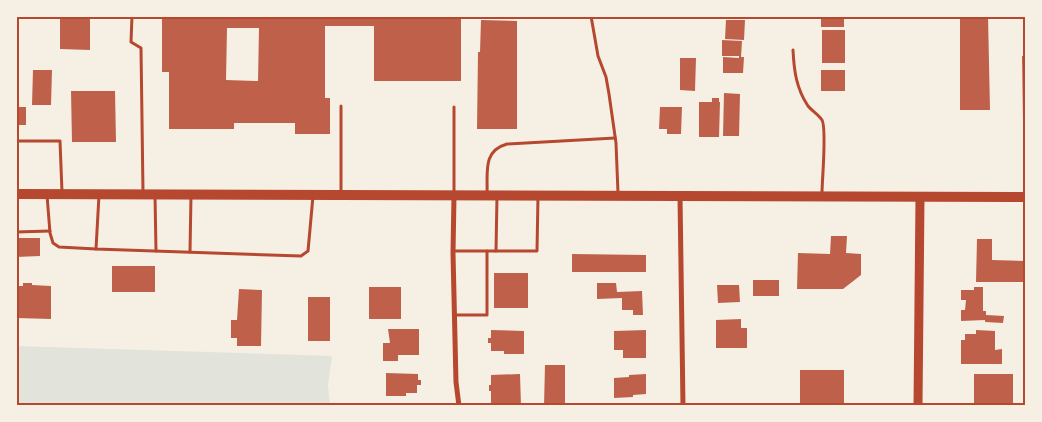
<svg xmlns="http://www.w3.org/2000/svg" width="1042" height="422" font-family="'Libre Baskerville',serif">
<rect width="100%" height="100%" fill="#f6efe4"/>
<path fill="#e2e4dc" d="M16 346 332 356 328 385 330 406H16Z"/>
<g fill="#bf614a" fill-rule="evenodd">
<path d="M60 16 90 17V50L60 49Z"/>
<path d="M162 16H461V81H374V26H325V98H330V134H295V123H234V129H169V72H162ZM227 28H259L258 81 226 80Z"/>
<rect x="821" y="16" width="23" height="11"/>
<path d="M960 16H988L990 110H960Z"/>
<path d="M481 20 517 21V129H477L478 52H480Z"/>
<path d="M726 20H745L744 40 725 39Z"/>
<rect x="822" y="30" width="23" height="33"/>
<path d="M722 40 742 41 741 57H744L743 73H723V57L739 58V56H722Z"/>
<path d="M1022 56H1026V121H1023Z"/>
<path d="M680 58H696L695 91 680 90Z"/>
<path d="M33 70H52L51 105H32Z"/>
<rect x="821" y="70" width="24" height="21"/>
<path d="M71 91H115L116 142H72Z"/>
<path d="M724 93 740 94 739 136H723Z"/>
<path d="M712 98H719V102H720L719 137H699V102H712Z"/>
<rect x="16" y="107" width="10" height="18"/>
<path d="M660 107H682L681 134H667V129H659Z"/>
<path d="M831 236H847L846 253 861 254V275L843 289H797L798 253 830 254Z"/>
<path d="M16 238H40V256L16 257Z"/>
<path d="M977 239H992V260L1026 261V282H976Z"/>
<path d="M572 254 646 255V272H572Z"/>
<rect x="112" y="266" width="43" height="26"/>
<rect x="494" y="273" width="34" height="35"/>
<rect x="753" y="280" width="26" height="16"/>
<path d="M23 283H32V285L51 286V319L16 318V286H23Z"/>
<path d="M597 283H616L617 292 642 291 643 315H633V310H622V298L597 299Z"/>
<path d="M717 285H739L740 302 718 303Z"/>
<rect x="369" y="287" width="32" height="32"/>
<path d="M974 287H983V311H986V315L1004 316 1003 323 985 322V320L961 321V310H965L966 300H961V290H974Z"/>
<path d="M239 289 262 290 261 346H237V338H231V320H237Z"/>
<rect x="308" y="297" width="22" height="44"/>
<path d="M741 319V328H747V348H716V320Z"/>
<path d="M388 329H419V355H398V361H383V343H390Z"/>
<path d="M491 330 524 331V354H504V351H491V343H488V338H491Z"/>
<path d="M646 330V358H623V350H614V331Z"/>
<path d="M976 330 995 331V350L1002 349V364H961V340H965V334H976Z"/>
<path d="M545 365H565V406H544Z"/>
<rect x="800" y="370" width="44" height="36"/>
<path d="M386 373 418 374V380H421V385H417V393H406V396H386Z"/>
<path d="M520 374 521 406H491V391H489V385H491V375Z"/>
<path d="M646 374V394L633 395V397L614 398V378L629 377V375Z"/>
<rect x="974" y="374" width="39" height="30"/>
</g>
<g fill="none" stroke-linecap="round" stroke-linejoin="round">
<g stroke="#b5482f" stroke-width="3">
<path d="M132 16 131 42 141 48 143 192"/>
<path d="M591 16 598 56 606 77 609 94 616 143 618 193"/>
<path d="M793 50C794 70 796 88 808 106 812 111 818 114 822 120 827 128 822 180 822 193"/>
<path d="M16 141H60L62 192"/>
<path d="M454 192V107"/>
<path d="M341 193V106"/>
<path d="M47 195 50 233 53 243 59 247 96 249"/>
<path d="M99 195 96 249 301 256 308 251 313 196"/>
<path d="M155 195 156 251"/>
<path d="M487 195C488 173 482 151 507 144L615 138"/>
<path d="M16 232 50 231"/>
<path d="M453 251H537L538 196"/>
<path d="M496 251 497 196"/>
<path d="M190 252 191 195"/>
<path d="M455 315H487V251"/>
</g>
<g stroke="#b5482f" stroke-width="5">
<path d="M454 196 453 253 456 382 459 406"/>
<path d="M680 196 683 406"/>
</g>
<path stroke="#b5482f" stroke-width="9" d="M918 406 920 197"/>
<path stroke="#b5482f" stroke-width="10" d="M16 194 1026 197"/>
</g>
<rect width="1042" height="422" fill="none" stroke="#f6efe4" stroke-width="35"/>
<rect x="18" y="18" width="1006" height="386" fill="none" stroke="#b5482f" stroke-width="2"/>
</svg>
